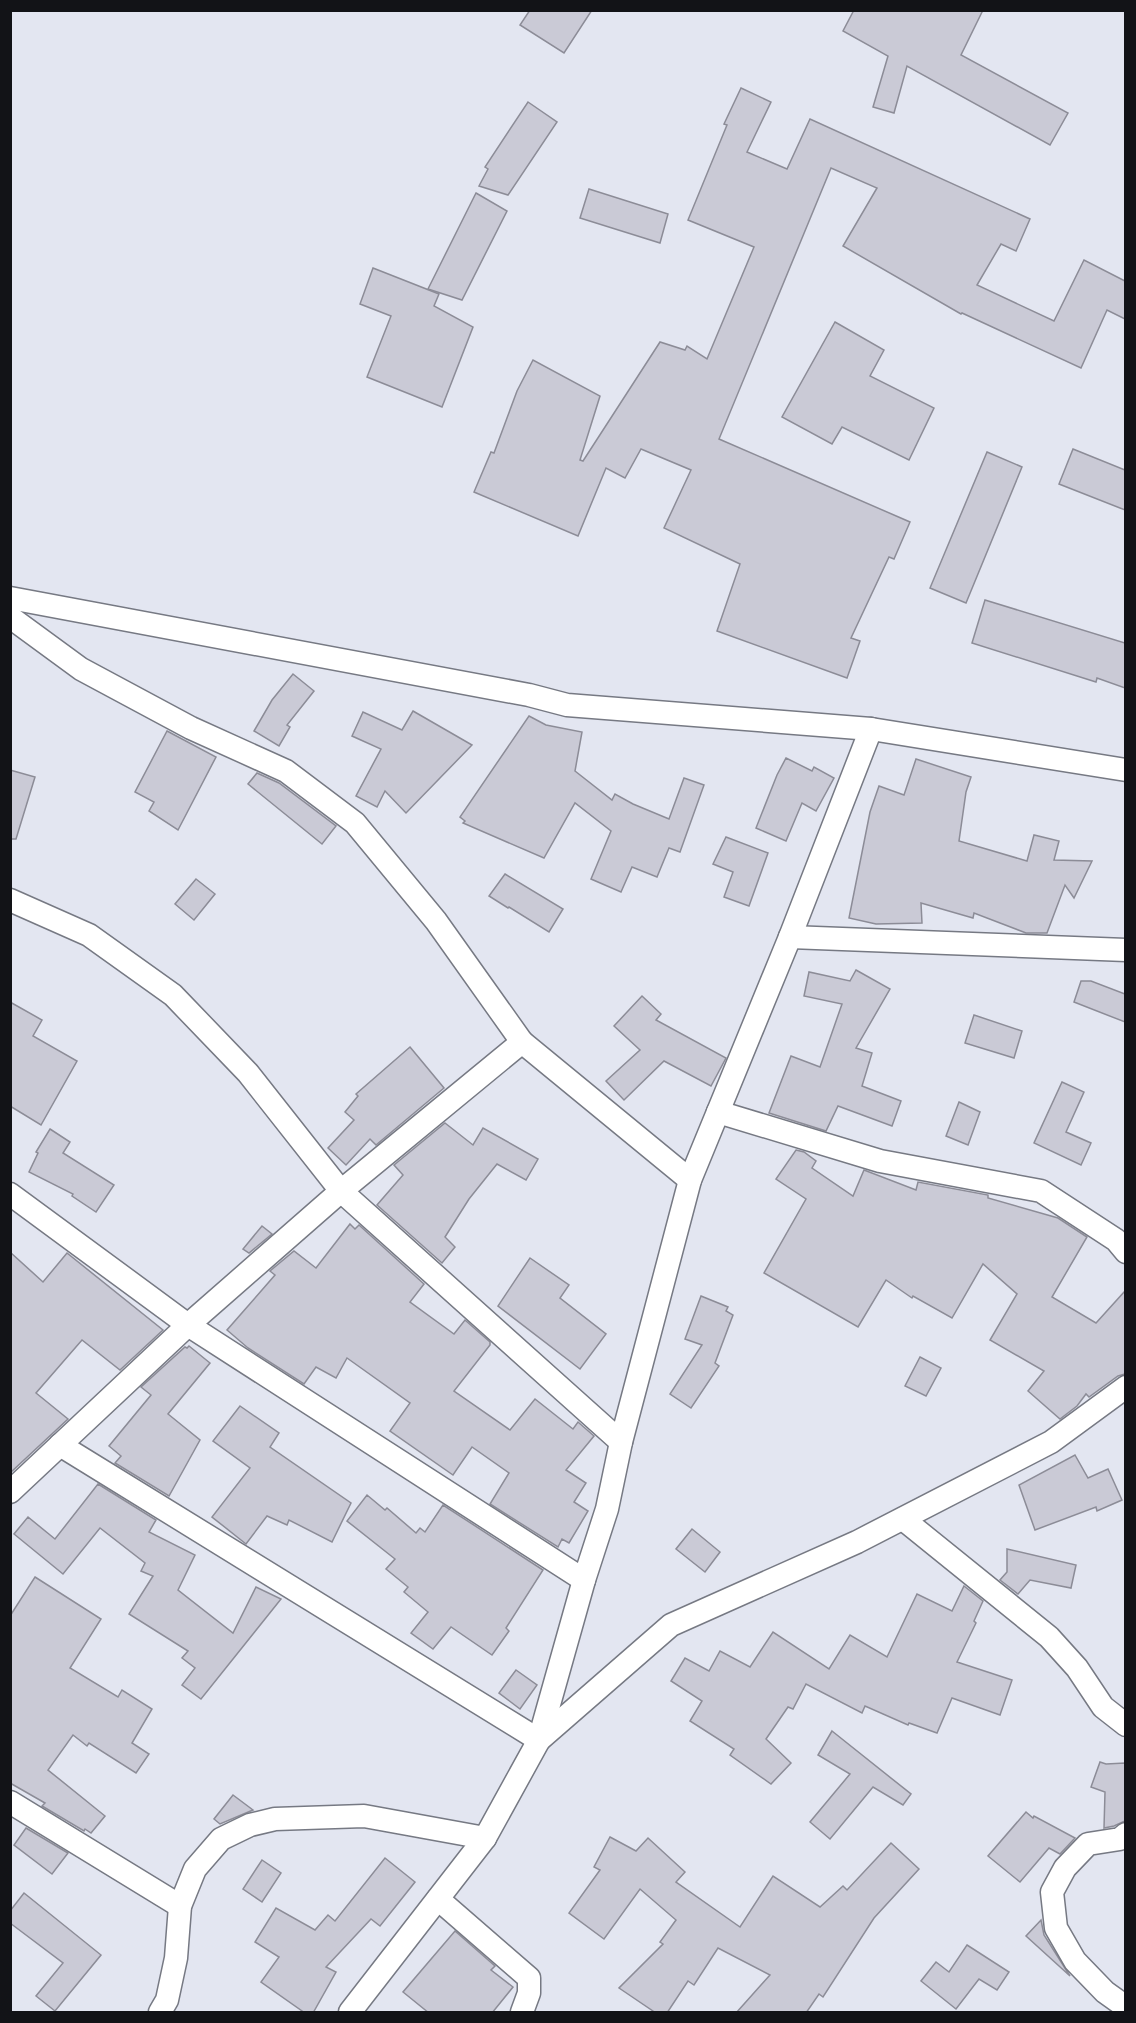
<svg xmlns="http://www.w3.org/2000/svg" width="1136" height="2023" font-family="Mulish,sans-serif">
<rect width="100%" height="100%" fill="#e3e6f1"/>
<g fill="#cacad6" stroke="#8c8c97" stroke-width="1.5">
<path d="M530 10H592L564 53 520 25Z"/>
<path d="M854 10H983L961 55 1068 113 1050 145 907 66 894 113 873 107 888 56 843 31Z"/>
<path d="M741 88 771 102 747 152 787 169 810 119 1030 219 1016 251 1001 244 977 285 1054 321 1084 260 1125 281V319L1107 310 1081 368 962 313 961 314 843 246 877 188 831 168 719 439 910 522 894 559 889 557 851 638 860 641 847 678 717 631 740 564 664 528 691 470 641 449 625 478 606 468 578 536 474 492 491 452 494 453 517 391 533 360 600 396 580 460 583 461 660 342 685 350 687 346 707 359 754 247 688 220 727 125 724 124Z"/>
<path d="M528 102 557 122 508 195 479 186 488 169 485 167Z"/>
<path d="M589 189 668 214 660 243 580 218Z"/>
<path d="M476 193 507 211 462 300 428 289Z"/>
<path d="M373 268 439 294 434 306 473 327 442 407 367 377 391 316 360 304Z"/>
<path d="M835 322 884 350 870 376 934 408 909 460 842 427 832 444 782 417Z"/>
<path d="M1073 449 1125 470V510L1059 484Z"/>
<path d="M987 452 1022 467 966 603 930 588Z"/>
<path d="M985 600 1125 643V688L1097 678 1096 682 972 643Z"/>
<path d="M293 674 314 691 287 725 290 727 279 746 254 731 272 700Z"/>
<path d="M413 711 472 745 406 813 385 791 377 807 356 796 381 749 352 736 363 712 402 730Z"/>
<path d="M529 716 546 725 582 732 575 771 612 800 615 794 633 804 669 819 684 778 704 785 680 852 669 848 657 877 632 867 621 892 591 879 611 831 575 803 544 858 463 823 465 821 460 817Z"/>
<path d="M167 731 216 757 178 830 149 811 154 802 135 792Z"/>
<path d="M786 758 812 771 814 767 834 778 816 811 802 803 786 841 756 828 777 775Z"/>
<path d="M916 759 971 777 966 792 959 841 1027 861 1034 835 1059 841 1054 860 1092 861 1074 898 1065 885 1047 933H1026L974 913 973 918 921 903 922 923 876 924 849 918 870 812 879 786 904 795Z"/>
<path d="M10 770 35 777 16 839H10Z"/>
<path d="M257 773 279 783 336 826 322 844 248 784Z"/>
<path d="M726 837 768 853 749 906 724 897 733 872 713 864Z"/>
<path d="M505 874 563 909 549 932 509 907 508 908 489 896Z"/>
<path d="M196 879 215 894 194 920 175 904Z"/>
<path d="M856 970 890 989 856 1048 872 1053 862 1086 901 1101 892 1126 838 1106 826 1131 769 1113 791 1056 820 1067 842 1004 804 996 809 972 850 981Z"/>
<path d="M1081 981H1091L1125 994V1022L1074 1002Z"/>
<path d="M642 996 661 1014 656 1020 726 1058 711 1086 664 1061 624 1100 606 1081 640 1050 614 1026Z"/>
<path d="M10 1002 42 1020 33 1036 77 1061 41 1125 10 1106Z"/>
<path d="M974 1015 1022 1031 1014 1058 965 1043Z"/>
<path d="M410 1047 444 1088 376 1145 370 1139 346 1165 328 1148 354 1120 345 1112 358 1096 356 1094Z"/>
<path d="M1062 1082 1084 1092 1066 1132 1091 1143 1081 1165 1034 1143Z"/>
<path d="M959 1102 980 1112 968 1145 946 1136Z"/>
<path d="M445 1123 473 1145 483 1128 538 1159 526 1180 497 1164 469 1199 445 1237 455 1247 442 1263 377 1205 403 1175 394 1165Z"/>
<path d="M50 1129 70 1142 63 1153 114 1185 96 1212 72 1196 73 1194 29 1172 38 1153 36 1152Z"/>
<path d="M796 1150 804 1152 816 1161 812 1168 853 1196 864 1170 916 1190 918 1182 988 1195V1198L1058 1218 1087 1237 1052 1297 1096 1323 1125 1291V1374L1118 1376 1089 1397 1086 1394 1077 1406 1060 1419 1028 1391 1044 1371 990 1340 1017 1294 983 1264 952 1318 913 1296 912 1298 886 1280 858 1327 764 1273 806 1199 776 1179Z"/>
<path d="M350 1224 355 1229 359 1225 424 1284 410 1302 454 1334 465 1320 490 1342V1345L454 1391 510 1430 535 1399 573 1429 578 1422 594 1436 566 1470 586 1483 574 1502 588 1511 569 1543 562 1539 558 1547 490 1504 509 1473 472 1447 453 1475 390 1431 410 1403 347 1358 336 1378 316 1367 304 1384 248 1348 227 1330 275 1275 270 1271 294 1251 316 1268Z"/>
<path d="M262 1226 272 1234 249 1253 243 1249Z"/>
<path d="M10 1252 43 1282 67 1253 163 1330 120 1370 82 1340 36 1393 68 1419 10 1473Z"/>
<path d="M530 1258 569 1285 560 1298 606 1334 580 1369 498 1306Z"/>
<path d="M701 1296 728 1307 726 1311 733 1315 715 1363 719 1366 691 1408 670 1394 702 1345 685 1339Z"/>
<path d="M189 1346 210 1363 168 1414 200 1440 169 1496 115 1463 121 1456 109 1446 151 1395 141 1387 185 1347 187 1348Z"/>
<path d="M920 1357 941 1368 926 1396 905 1386Z"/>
<path d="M240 1406 279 1433 270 1447 351 1503 332 1542 289 1520 287 1525 267 1516 246 1544 212 1517 250 1468 213 1441Z"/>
<path d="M1075 1455 1088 1478 1108 1469 1122 1500 1097 1511 1096 1507 1035 1530 1019 1485Z"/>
<path d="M98 1484 156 1520 149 1532 195 1555 178 1590 233 1633 256 1587 281 1599 201 1699 182 1685 195 1668 182 1658 188 1651 129 1614 153 1576 141 1571 145 1563 100 1528 63 1574 14 1534 28 1517 55 1539Z"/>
<path d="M367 1495 385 1510 387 1508 416 1533 420 1528 425 1532 443 1505 543 1570 506 1628 509 1631 492 1655 451 1627 433 1649 411 1633 428 1612 404 1592 408 1587 386 1569 395 1559 347 1521Z"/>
<path d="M692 1529 720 1552 705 1572 676 1549Z"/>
<path d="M1007 1549 1076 1565 1071 1588 1030 1580 1018 1594 1000 1580 1007 1572Z"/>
<path d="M35 1577 101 1619 70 1668 118 1697 122 1690 152 1709 132 1743 149 1754 136 1773 89 1743 87 1746 73 1735 48 1770 105 1816 91 1833 85 1829 84 1831 42 1806 45 1803 10 1783V1616Z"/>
<path d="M964 1586 983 1601 974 1621 976 1623 957 1662 1012 1680 1000 1715 952 1698 937 1733 909 1723 908 1725 865 1706 862 1713 806 1684 793 1709 788 1707 766 1739 791 1763 771 1784 730 1755 734 1749 690 1721 702 1701 671 1681 685 1658 709 1671 720 1651 750 1667 773 1632 829 1669 850 1635 887 1657 917 1594 952 1611Z"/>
<path d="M516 1670 537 1685 520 1709 499 1693Z"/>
<path d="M832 1731 911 1794 903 1805 873 1787 830 1839 810 1822 850 1774 818 1755Z"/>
<path d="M1100 1762 1106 1764 1125 1763V1821L1114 1826 1104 1828 1105 1792 1091 1787Z"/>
<path d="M233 1795 253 1810 220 1824 214 1819Z"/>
<path d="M1026 1812 1033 1818 1034 1816 1075 1838 1060 1854 1049 1848 1020 1882 988 1856Z"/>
<path d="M26 1828 68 1853 52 1874 14 1845Z"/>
<path d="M610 1837 636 1851 648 1838 685 1872 676 1882 740 1927 773 1876 820 1907 843 1886 847 1890 891 1843 919 1869 874 1918 823 1997 819 1994 806 2013H736L770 1975 718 1948 694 1985 688 1981 667 2013H656L619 1988 663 1944 660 1942 676 1920 640 1889 604 1939 569 1913 600 1870 594 1867Z"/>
<path d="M385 1858 415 1882 380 1926 371 1919 326 1967 336 1972 313 2013H305L261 1982 279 1957 255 1942 276 1908 315 1930 328 1915 335 1921Z"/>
<path d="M262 1860 281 1873 262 1902 243 1889Z"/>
<path d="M24 1893 101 1955 55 2011 36 1996 63 1963 10 1923V1911Z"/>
<path d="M1041 1920 1044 1935 1070 1976 1026 1936Z"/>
<path d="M455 1931 495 1966 491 1970 513 1987 492 2013H429L403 1992Z"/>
<path d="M967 1945 1009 1972 997 1990 979 1979 956 2009 921 1981 936 1962 949 1972Z"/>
</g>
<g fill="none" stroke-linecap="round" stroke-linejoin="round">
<g stroke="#767983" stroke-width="25">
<g id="minor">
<path d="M10 598 529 695 567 705 871 729 1126 770"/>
<path d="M10 617 81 669 191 728 286 771 355 823 436 921 522 1042"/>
<path d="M10 900 89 935 173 995 248 1073 341 1191 621 1442"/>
<path d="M790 937 1126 950"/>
<path d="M718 1112 880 1161 1041 1191 1116 1240 1126 1252"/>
<path d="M10 1194 188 1325 584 1580"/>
<path d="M60 1445 539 1740 671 1625 857 1542 1051 1442 1126 1387"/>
<path d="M10 1492 188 1325 341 1191 522 1042 690 1180"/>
<path d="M903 1519 1049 1637 1077 1668 1103 1707 1126 1725"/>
<path d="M10 1802 180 1906"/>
<path d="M1126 1834 1120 1839 1088 1844 1065 1868 1052 1892 1056 1928 1075 1961 1105 1992 1126 2007"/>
<path d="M438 1899 529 1978V1993L522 2012"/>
<path d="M160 2012 167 2000 176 1958 180 1906 195 1869 221 1839 250 1825 275 1819 364 1816 485 1838"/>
<path d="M350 2012 485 1838 539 1740 584 1580 607 1509 621 1442 690 1180 790 937 871 729"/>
</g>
</g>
<use href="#minor" stroke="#fff" stroke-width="22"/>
</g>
<rect width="1136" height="2023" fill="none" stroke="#121317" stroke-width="24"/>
</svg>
